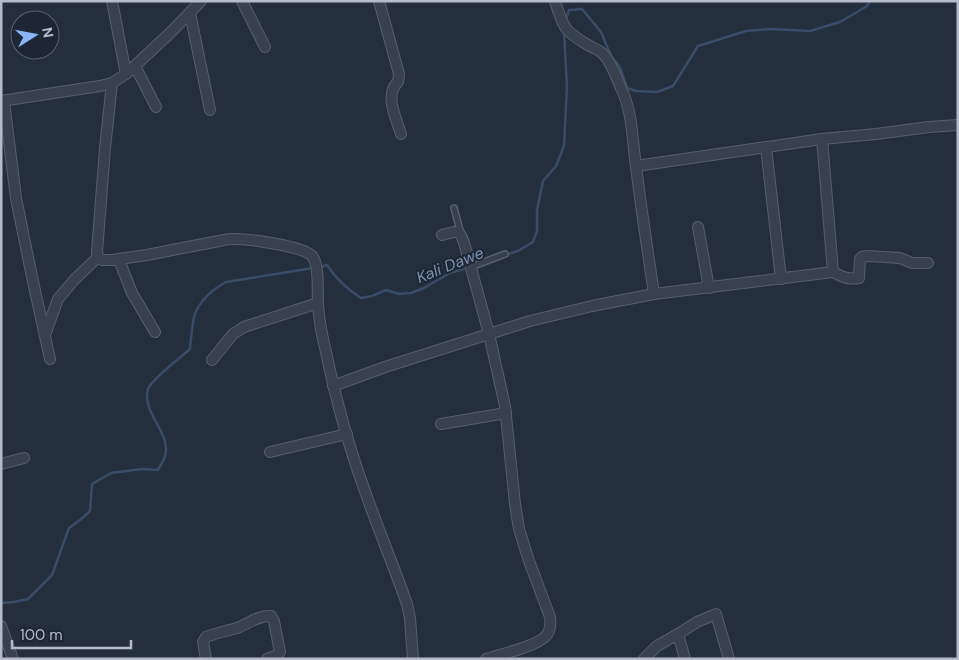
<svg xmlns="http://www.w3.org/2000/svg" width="959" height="660" font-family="'DM Sans',sans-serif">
<rect width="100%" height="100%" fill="#242f3e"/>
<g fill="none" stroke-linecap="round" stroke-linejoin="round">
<g stroke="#394c67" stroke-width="2.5">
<path d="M565 21 569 10 582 9 601 32 611 56 620 67 627 88 636 91 657 92 673 86 698 46 746 31 771 29 810 31 840 22 867 6 870 1"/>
<path d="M505 255 518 251 533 242 537 231V210L543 181 556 166 564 146 567 87 564 31"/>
<path d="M319 267 327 265C336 279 347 289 361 298L372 296 386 290 399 294 411 293 424 288 450 273 467 268"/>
<path d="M1 603 14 602 28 599 52 575 69 528 80 520 90 511 92 484 111 473 142 469 158 470C160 466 164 461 165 456 172 433 141 413 148 389 151 380 181 357 190 349 191 338 192 327 194 317 198 302 213 289 226 282L313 268"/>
</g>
<g stroke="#565f6c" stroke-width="8">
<g id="lane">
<path d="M454 208 461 234"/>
<path d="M471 267 505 254"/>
</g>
</g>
<g stroke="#565f6c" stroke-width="12">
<g id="street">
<path d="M112 1 126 74"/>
<path d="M242 1 265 47"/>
<path d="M379 1 399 74 398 82C384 95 396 118 401 134"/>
<path d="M555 1C563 27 564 31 588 45 593 48 600 50 604 55 611 62 617 79 621 88 633 113 632 140 636 166 641 209 648 252 654 294"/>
<path d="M190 13 210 110"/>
<path d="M135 66 156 107"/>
<path d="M112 83 105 148 97 252 98 257 100 259 102 260H112L147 255 224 240C227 239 231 239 235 239 249 239 303 246 312 256 320 265 317 291 318 304 319 320 322 336 326 352 336 400 349 448 366 494 379 531 394 567 407 604L410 618 413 659"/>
<path d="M1 101 100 86 112 83 126 74 169 34 201 1"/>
<path d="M4 101 16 198 32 277 50 359"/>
<path d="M766 147 781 279"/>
<path d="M636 166 822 139 876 134 929 127 958 125"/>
<path d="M698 227 709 288"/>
<path d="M442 235C459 231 459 228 465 246L489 334 505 406 515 504 519 529 529 561 550 617C551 624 551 630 546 636 537 646 499 655 486 659"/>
<path d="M119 260 132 293 155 332"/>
<path d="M833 272C842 277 849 280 859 278L860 259 862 257 868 256 900 258 912 263H928"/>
<path d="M45 335 58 299 74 280 98 257"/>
<path d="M212 360 233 334 244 327 318 303"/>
<path d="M333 386 385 367 489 334 530 321 592 306 654 294 833 272 822 139"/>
<path d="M441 424 506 413"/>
<path d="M270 452 347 434"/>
<path d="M1 464 24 458"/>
<path d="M1 626 13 659"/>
<path d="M678 634 685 659"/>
<path d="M206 659 203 642 206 637C216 633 226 631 237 628 248 624 258 615 271 616L274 621 280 652 278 655 267 659"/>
<path d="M644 659 657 646 678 634 697 622 716 614 729 659"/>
</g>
</g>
<use href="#lane" stroke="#38414e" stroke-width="5"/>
<use href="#street" stroke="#38414e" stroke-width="10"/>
</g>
<g text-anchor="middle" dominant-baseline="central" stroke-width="4" stroke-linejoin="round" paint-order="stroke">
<g font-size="16" font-style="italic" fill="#7c92b1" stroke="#1d2633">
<text transform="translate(450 265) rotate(-22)">Kali Dawe</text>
</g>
</g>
<rect width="959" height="660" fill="none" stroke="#b4bcc9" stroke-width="5"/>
<g transform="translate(35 35) rotate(79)"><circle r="24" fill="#1d2633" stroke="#59626f"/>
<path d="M0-4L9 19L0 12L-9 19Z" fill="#8ab4f8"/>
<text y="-8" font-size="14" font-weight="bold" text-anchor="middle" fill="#b4bcc9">N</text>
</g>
<path d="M12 640v8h119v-8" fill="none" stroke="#b4bcc9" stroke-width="2.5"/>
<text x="20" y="640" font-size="15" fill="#b4bcc9" stroke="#1d2633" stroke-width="4" paint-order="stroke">100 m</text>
</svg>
